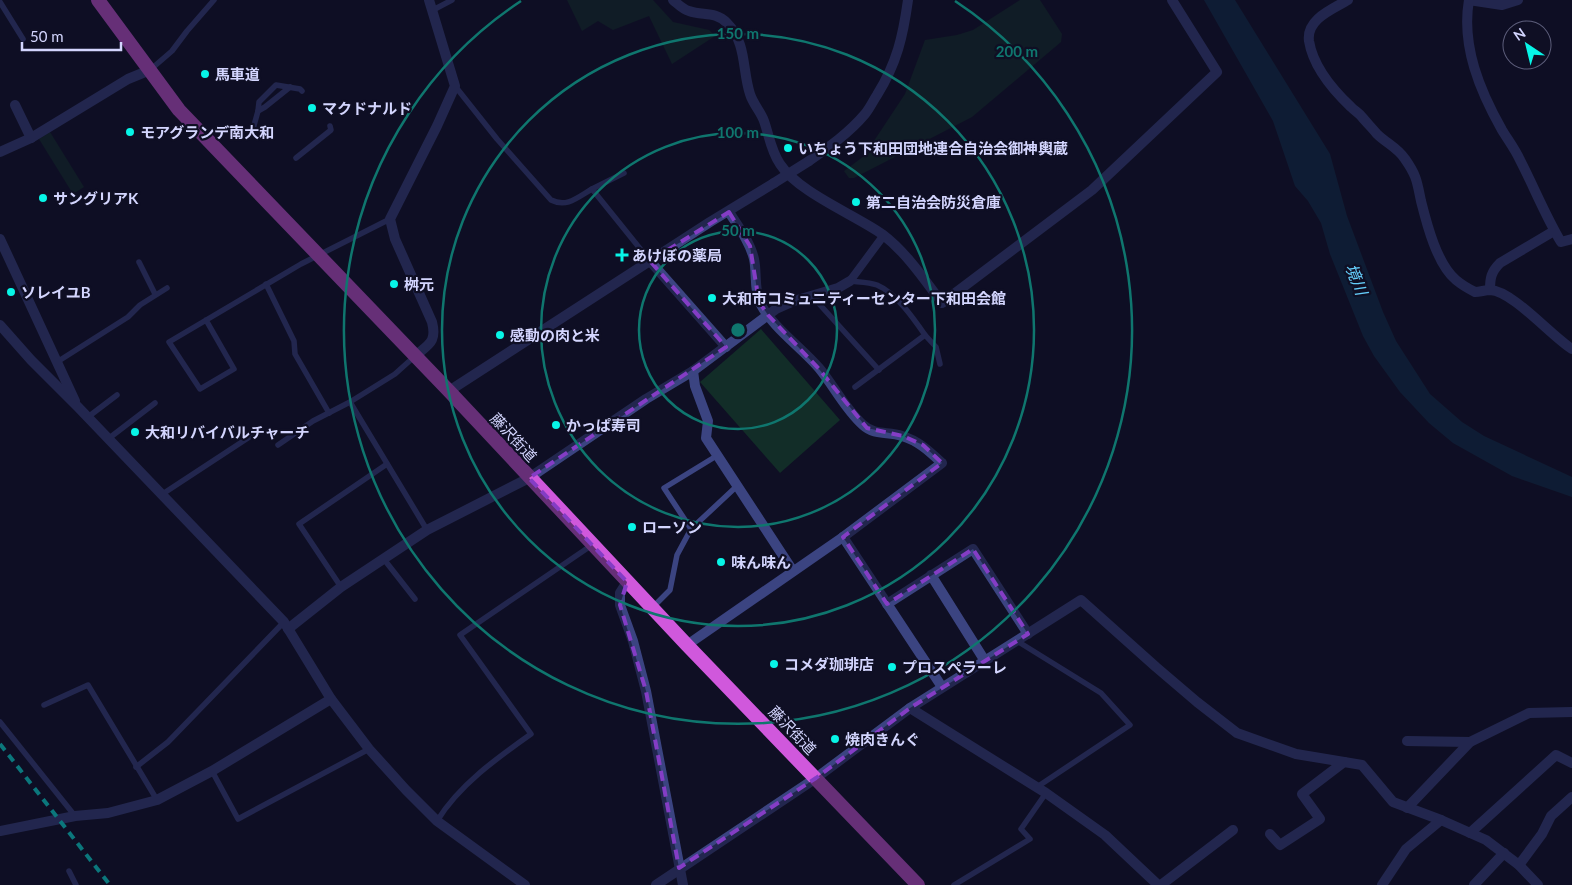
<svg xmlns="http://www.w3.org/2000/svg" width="1572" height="885" font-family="Lato,'Noto Sans JP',sans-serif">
<rect width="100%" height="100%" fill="#0f0f24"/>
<g fill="#122d28">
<path d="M567 0H653L673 22 709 30 715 36 672 64 649 16 613 30 598 21 582 31Z"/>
<path d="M1020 0H1040L1062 34 1061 42 972 117 854 178H849L844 171 864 156 905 94 925 40 957 35 973 30Z"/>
<path d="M50 132 84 187 73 194 39 139Z"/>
<path d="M761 329 840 420 780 473 700 382Z"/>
</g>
<path fill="#0f2e47" d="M1204 0H1235L1330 154 1347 216 1383 312 1396 341 1430 394 1462 422 1484 436 1572 477V497L1512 476 1453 443 1429 423 1400 392 1374 356 1363 336 1330 254 1321 223 1308 201 1295 186 1273 121Z"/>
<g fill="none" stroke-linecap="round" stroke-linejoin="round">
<g stroke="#3b4481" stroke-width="5.5">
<path d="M0 2 23 39"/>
<path d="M433 10 452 0"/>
<path d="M150 70 172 51 187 31 214 0"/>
<path d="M455 86 497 139 551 200C567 208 578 197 592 189L650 261"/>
<path d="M258 111 259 102 276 85 300 89 302 91"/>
<path d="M253 129 258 111 265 107 290 87"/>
<path d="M296 158 331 130 330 126"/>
<path d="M592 189 624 173"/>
<path d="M139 262 155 294"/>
<path d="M850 281C858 282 869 282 877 285 896 293 914 319 925 335L855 387"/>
<path d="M266 284 294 341 295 354 329 413"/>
<path d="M812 296 879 370"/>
<path d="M206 320 234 369 200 389 169 342 301 264 390 219"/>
<path d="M925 335 936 347 940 364"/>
<path d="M57 362 128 317 140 305 167 288"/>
<path d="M350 402 427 530"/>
<path d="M88 417 117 395"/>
<path d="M108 439 155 403"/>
<path d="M278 445 313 421 350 402 395 374 415 356"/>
<path d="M161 495 254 434"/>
<path d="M691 529 664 488 718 455"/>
<path d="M383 558 415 599"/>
<path d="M341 587 299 524 387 464"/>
<path d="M653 607 670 590 677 555 691 529 737 486"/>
<path d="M1017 641 1101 693 1130 725 1037 787"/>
<path d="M44 705 88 685 157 800"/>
<path d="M0 722 75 816"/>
<path d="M136 767 168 742 284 622"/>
<path d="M212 771 238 819 369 749"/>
<path d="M437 821C459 785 497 758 531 734L460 635 592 545"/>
<path d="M69 871 76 885"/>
<path d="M954 885 1030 839 1021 829 1046 793"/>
</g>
<path stroke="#3b4481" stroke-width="8" d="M850 281 884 235"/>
<g stroke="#3b4481" stroke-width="10">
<path d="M673 0C678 4 682 9 689 11 703 16 715 11 727 23 747 43 742 70 750 94 753 104 761 112 764 121 769 135 771 151 780 164 798 192 853 214 882 234 906 252 924 279 942 303L1092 190 1217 72 1172 0"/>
<path d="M1348 0C1333 9 1306 19 1309 41 1313 66 1333 90 1351 107 1355 111 1359 113 1362 117 1367 123 1372 128 1377 134 1386 143 1398 148 1405 159 1417 176 1417 182 1421 201 1427 225 1437 264 1456 280 1462 285 1469 289 1475 292 1480 292 1485 290 1490 290 1513 291 1551 336 1572 349"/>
<path d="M1469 0C1461 46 1480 91 1502 130 1508 140 1515 149 1520 160 1534 187 1545 215 1561 242L1572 239"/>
<path d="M1469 0 1502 5 1518 0"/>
<path d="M15 105 31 138"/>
<path d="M0 152 31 138 128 79 150 70"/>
<path d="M0 239 75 401"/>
<path d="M650 261 726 347"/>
<path d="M1490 290C1490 278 1491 272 1500 263L1554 231"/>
<path d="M0 325 31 360 78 407 284 622 331 699 369 749 406 790 437 821 525 885"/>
<path d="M415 356C429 344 437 342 432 322L395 239 390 219 437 126 455 86 429 0"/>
<path d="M693 371 695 386 708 421 706 438 793 571"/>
<path d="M843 537 942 687"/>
<path d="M931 575 985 661"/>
<path d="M627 582 620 593V605L633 641 646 691 683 885"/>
<path d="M887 604 973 549 1028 634"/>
<path d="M288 629 341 587 427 530 529 478 646 399 693 371 776 309 794 301 838 288 850 281"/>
<path d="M687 645 843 537 942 463C930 452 919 441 902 436 888 431 875 436 863 425 845 409 834 386 819 368 801 347 773 328 760 303 754 291 757 272 754 259 750 242 738 226 729 212"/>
<path d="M910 708 1046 793 1105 835 1158 885"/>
<path d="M1407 741 1470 742"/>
<path d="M1407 808 1470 742 1529 713 1572 712"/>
<path d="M0 831 75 816 108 813 157 800 212 771 331 699"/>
<path d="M1470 833 1556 755 1572 763"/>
<path d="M1270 834 1280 845 1320 819 1302 794 1344 762"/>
<path d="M1519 865 1542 834 1551 816 1572 797"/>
<path d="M656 885 816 778 910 708 1081 600 1156 667 1197 702 1237 733 1296 754 1362 765 1393 802 1441 820 1486 840 1519 865 1538 885"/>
<path d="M1161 885 1233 830"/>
<path d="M1382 885 1406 849 1441 820"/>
<path d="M1474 885 1504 853"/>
</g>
<g stroke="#3b4481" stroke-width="10">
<path d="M809 161C829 147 849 133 865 114 870 108 873 101 877 95 897 63 903 36 908 0"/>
<path d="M449 391 710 222 774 183"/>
</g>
<path stroke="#d058dc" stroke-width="14" d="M98 0 179 110 449 391 687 645 918 885"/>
<path stroke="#07f5e7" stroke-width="4" stroke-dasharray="8 6" stroke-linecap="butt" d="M0 744 110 885"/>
<path stroke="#3b4481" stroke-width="10" d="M774 183 809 161"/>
</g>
<path d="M0 0H1572V885H0ZM729 212 750 246 759 302 768 315 819 369 867 428 903 436 923 445 942 463 843 537 887 604 973 549 1028 634 910 708 816 778 679 868 646 691 620 605 627 582 529 478 726 347 650 261Z" fill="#0f0f24" fill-opacity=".55" fill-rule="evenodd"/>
<path fill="none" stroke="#843dc5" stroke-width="4" stroke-dasharray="10 6" stroke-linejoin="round" d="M729 212 750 246 759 302 768 315 819 369 867 428 903 436 923 445 942 463 843 537 887 604 973 549 1028 634 910 708 816 778 679 868 646 691 620 605 627 582 529 478 726 347 650 261Z"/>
<g fill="none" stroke="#0f766e" stroke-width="2.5">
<circle cx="738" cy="330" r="99"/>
<circle cx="738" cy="330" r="197"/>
<circle cx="738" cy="330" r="296"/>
<path d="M955 1A394 394 0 1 1 521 1"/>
</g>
<g fill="#07f5e7" stroke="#0f0f24" stroke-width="2">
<circle cx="205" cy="74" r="5"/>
<circle cx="312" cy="108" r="5"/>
<circle cx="130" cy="132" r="5"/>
<circle cx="788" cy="148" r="5"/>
<circle cx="43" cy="198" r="5"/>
<circle cx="856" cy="202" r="5"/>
<path d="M619.5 247.5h5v5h5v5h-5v5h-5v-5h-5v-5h5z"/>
<circle cx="394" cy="284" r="5"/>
<circle cx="11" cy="292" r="5"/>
<circle cx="712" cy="298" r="5"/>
<circle cx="500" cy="335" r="5"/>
<circle cx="556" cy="425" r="5"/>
<circle cx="135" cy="432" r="5"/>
<circle cx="632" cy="527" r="5"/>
<circle cx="721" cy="562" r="5"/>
<circle cx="774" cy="664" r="5"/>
<circle cx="892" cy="667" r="5"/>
<circle cx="835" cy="739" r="5"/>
</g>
<g text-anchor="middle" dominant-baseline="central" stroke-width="4.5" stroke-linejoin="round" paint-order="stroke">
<g font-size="15" font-weight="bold" fill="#d3d5fe" stroke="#0f0f24" text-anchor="start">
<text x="215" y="74">馬車道</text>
<text x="322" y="108">マクドナルド</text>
<text x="140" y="132">モアグランデ南大和</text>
<text x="798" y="148">いちょう下和田団地連合自治会御神輿蔵</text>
<text x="53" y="198">サングリアK</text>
<text x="866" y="202">第二自治会防災倉庫</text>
<text x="632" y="255">あけぼの薬局</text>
<text x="404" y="284">桝元</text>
<text x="21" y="292">ソレイユB</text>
<text x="722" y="298">大和市コミュニティーセンター下和田会館</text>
<text x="510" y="335">感動の肉と米</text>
<text x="566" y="425">かっぱ寿司</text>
<text x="145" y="432">大和リバイバルチャーチ</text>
<text x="642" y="527">ローソン</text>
<text x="731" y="562">味ん味ん</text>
<text x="784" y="664">コメダ珈琲店</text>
<text x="902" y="667">プロスぺラーレ</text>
<text x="845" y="739">焼肉きんぐ</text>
</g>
<g font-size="15" fill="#d3d5fe" stroke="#0f0f24">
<text transform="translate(514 437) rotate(47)">藤沢街道</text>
<text transform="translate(793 730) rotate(46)">藤沢街道</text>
</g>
<g font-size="16" font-style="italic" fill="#64cdfa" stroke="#0f0f24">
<text transform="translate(1357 279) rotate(68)">境川</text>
</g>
</g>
<circle cx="738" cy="330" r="8" fill="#0f766e" stroke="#0f0f24" stroke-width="2.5"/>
<g font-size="15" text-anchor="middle" font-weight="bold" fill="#0f766e" stroke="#0f0f24" stroke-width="4.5" stroke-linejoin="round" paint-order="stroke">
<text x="738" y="39">150 m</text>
<text x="1017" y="57">200 m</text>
<text x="738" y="138">100 m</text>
<text x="738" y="236">50 m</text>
</g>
<g transform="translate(1527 45) rotate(325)"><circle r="24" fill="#0f0f24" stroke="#5d5e7b"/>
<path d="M0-4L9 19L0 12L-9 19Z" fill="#07f5e7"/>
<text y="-8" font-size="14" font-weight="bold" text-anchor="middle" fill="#d3d5fe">N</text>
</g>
<path d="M22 42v8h99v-8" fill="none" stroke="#d3d5fe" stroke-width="2.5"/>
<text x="30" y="42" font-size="15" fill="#d3d5fe" stroke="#0f0f24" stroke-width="4" paint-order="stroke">50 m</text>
</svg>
